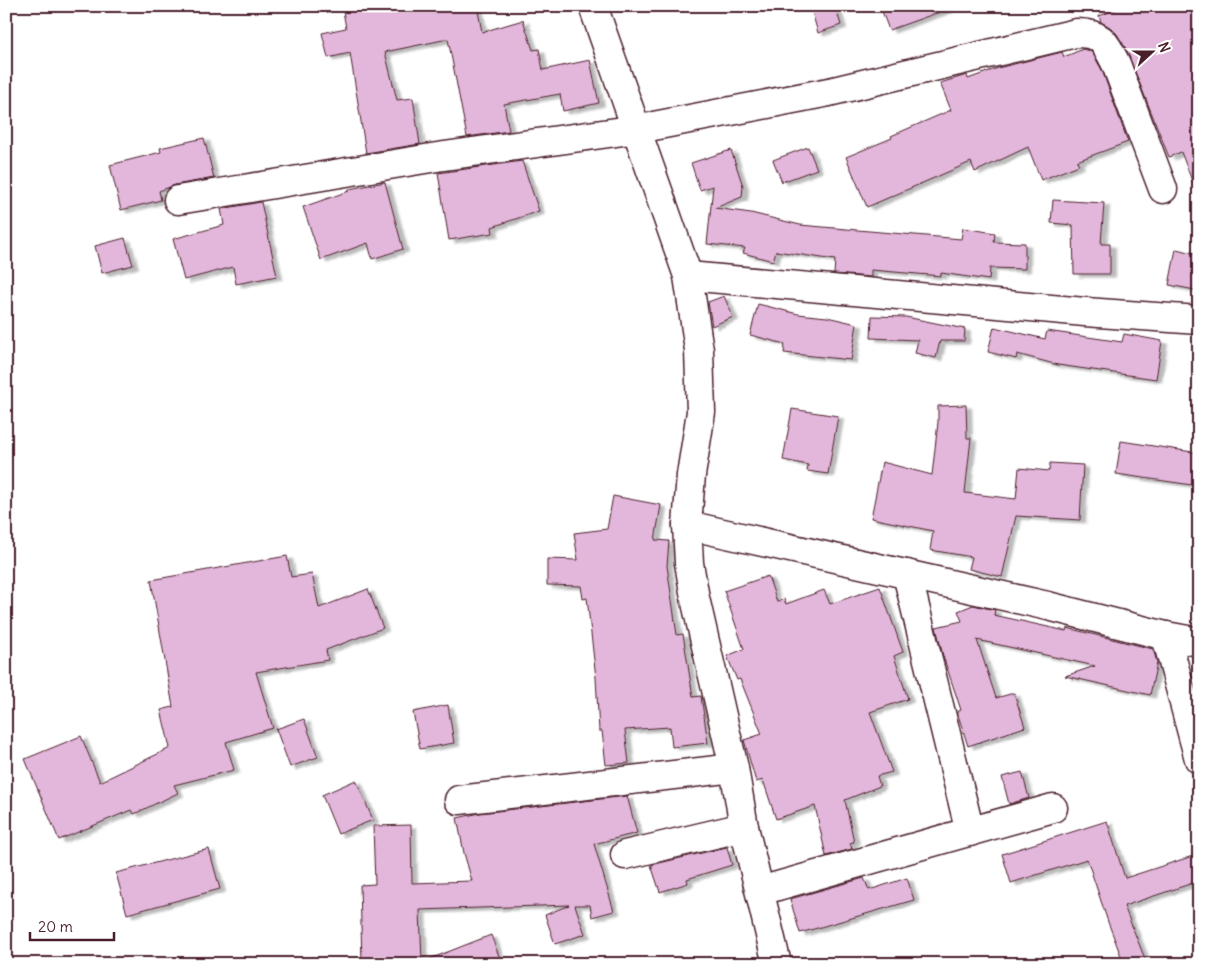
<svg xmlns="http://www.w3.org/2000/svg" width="1205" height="970" font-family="Delius,sans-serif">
<defs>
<filter id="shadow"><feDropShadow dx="5.5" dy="3" stdDeviation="1" flood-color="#0004"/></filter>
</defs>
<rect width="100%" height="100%" fill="#fff"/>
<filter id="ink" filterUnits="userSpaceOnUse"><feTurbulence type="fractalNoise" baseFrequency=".02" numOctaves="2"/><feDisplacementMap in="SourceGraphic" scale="10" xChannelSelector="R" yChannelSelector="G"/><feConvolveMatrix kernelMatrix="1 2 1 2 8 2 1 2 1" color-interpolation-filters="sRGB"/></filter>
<g filter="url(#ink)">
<g fill="#e3b7dc" stroke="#4a1f2b" filter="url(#shadow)">
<path d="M342 6H477L482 32 523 20 533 50 539 49 543 70 590 60 599 103 563 111 560 94 504 104 509 131 467 137 448 39 385 52 397 100 413 98 420 144 366 153 350 53 328 58 322 33 346 28Z"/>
<path d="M829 6H835L841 25 818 33 812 12Z"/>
<path d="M880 6H948V9L889 30Z"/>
<path d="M1125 6H1199V194H1197L1181 152 1169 157 1126 49 1117 34 1111 28 1101 22 1099 16Z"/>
<path d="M1083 49 1090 51 1093 54 1102 70 1128 142 1077 161 1079 165 1041 180 1028 147 975 172 971 162 867 207 846 157 892 138 891 136 951 110 940 83 967 75 968 79 998 68 1062 52 1064 57Z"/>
<path d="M204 138 214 178 175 185 159 191 161 200 121 210 110 165 161 152 160 148Z"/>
<path d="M808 147 817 169 782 182 773 160Z"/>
<path d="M731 150 743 186 742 197 715 208 751 213 800 225 961 239 963 228 995 233 994 242 1025 243V269L990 268 989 280 941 273V276L871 270V277L834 274 835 260 776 251 773 261 743 253 745 248 707 244 713 186 700 190 691 163Z"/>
<path d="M522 161 539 211 492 227 493 233 449 240 438 173Z"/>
<path d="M385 182 403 249 372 259 368 243 321 260 303 207 349 191V189Z"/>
<path d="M1053 200 1104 203 1101 244H1110V274H1074L1073 225 1051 223Z"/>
<path d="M261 202 277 276 236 284 233 267 184 280 173 239 224 225 221 209Z"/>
<path d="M125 238 133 265 102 273 95 246Z"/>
<path d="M1176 249 1199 254V275L1195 290 1169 285Z"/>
<path d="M724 296 733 317 712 326 708 302Z"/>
<path d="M758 304 798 314 827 317 857 324 851 360 784 353 785 344 750 335Z"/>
<path d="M872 316 906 317 965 329 964 341H940L936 358 915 353 918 340 871 338Z"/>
<path d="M994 327 1045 339 1047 331 1122 342 1124 334 1162 341 1156 379 1058 365 1017 354 1016 359 988 352Z"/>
<path d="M966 405 967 438H971L965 493 1016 499 1019 468 1049 471 1050 463 1083 465 1080 520 1016 516 1002 577 969 569 972 557 930 550 933 531 871 518 882 462 932 475 938 422V406Z"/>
<path d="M792 409 838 416 828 474 807 471 808 465 783 460Z"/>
<path d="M1121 441 1199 453V486L1116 474Z"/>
<path d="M613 496 661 505 655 540 669 541 667 566 677 635 683 634 693 697 701 696 708 743 672 747 670 727 625 730 629 763 606 765 602 731H599L596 678 587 598 583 599 581 586 547 585V559L578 560 574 533 607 529Z"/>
<path d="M287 556 291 577 312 574 319 608 368 589 383 628 326 650 328 660 256 672 273 728 226 742 234 770 174 785 178 793 134 814 131 810 59 840 25 759 81 736 100 782 170 748 161 710 173 707 151 580Z"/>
<path d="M768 576 777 602 784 599 786 604 824 590 830 604 880 587 903 652 894 656 908 699 870 712 892 772 877 776 880 786 845 800 854 842 850 843 852 849 826 856 815 806 776 819 763 780 756 782 744 740 762 734 740 679 737 680 727 656 744 649 724 591Z"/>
<path d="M973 605 995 610 994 615 1066 631 1067 628 1153 649 1157 662 1150 695 1065 676 1095 666 977 640 996 698 1014 693 1025 727 968 746 957 712 961 710 943 656 936 627 962 621 958 611Z"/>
<path d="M448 705 454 743 420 749 413 712Z"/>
<path d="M304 719 318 757 290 767 276 729Z"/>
<path d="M1022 772 1029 798 1009 804 1002 777Z"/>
<path d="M356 780 373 820 338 834 322 795Z"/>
<path d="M627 796 637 833 594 844 614 911 592 917 590 905H575L585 934 555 944 545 915 569 905 420 910 422 962 491 935 502 964H362L360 885 375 884 373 826 411 825 412 883 472 881 464 853 457 818 480 813Z"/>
<path d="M1107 821 1125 878 1199 854V881L1124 906 1147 964H1124L1108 922 1087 859 1011 883 1002 854Z"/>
<path d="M727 847 732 865 687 879 688 883 660 892 651 865Z"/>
<path d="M209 849 220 889 127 914 116 873Z"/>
<path d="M864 878 869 890 907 878 914 900 800 933 790 899Z"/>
</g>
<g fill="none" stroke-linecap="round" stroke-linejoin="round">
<g stroke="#4a1f2b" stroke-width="31">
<g id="minor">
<path d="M593 6 688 276 699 350 701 412 691 475 687 525 689 563 695 598 734 768 744 827 777 964"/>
<path d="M178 200 437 157 638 129 829 92 1076 33C1102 33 1105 42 1116 64L1163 189"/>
<path d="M688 276 1085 312 1199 320"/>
<path d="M687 525 1048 606 1166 636 1199 642"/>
<path d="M907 574 970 832"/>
<path d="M1166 636 1199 759"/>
<path d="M459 800 734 768"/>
<path d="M625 855 744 827"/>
<path d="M760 891 1053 808"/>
</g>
</g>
<use href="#minor" stroke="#fff" stroke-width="28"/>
</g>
</g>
<rect width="1205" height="970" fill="none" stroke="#fff" stroke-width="25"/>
<rect x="12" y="12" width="1180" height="945" fill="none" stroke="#4a1f2b" stroke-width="2" filter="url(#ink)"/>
<g transform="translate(1152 52) rotate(69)" stroke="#ffffff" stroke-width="4" paint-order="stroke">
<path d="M0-4L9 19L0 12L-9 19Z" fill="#4a1f2b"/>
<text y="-8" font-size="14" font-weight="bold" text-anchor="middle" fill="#4a1f2b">N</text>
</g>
<path d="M30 932v8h84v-8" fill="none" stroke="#4a1f2b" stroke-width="2.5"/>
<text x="38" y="932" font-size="15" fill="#4a1f2b" stroke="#ffffff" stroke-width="4" paint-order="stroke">20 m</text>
</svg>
